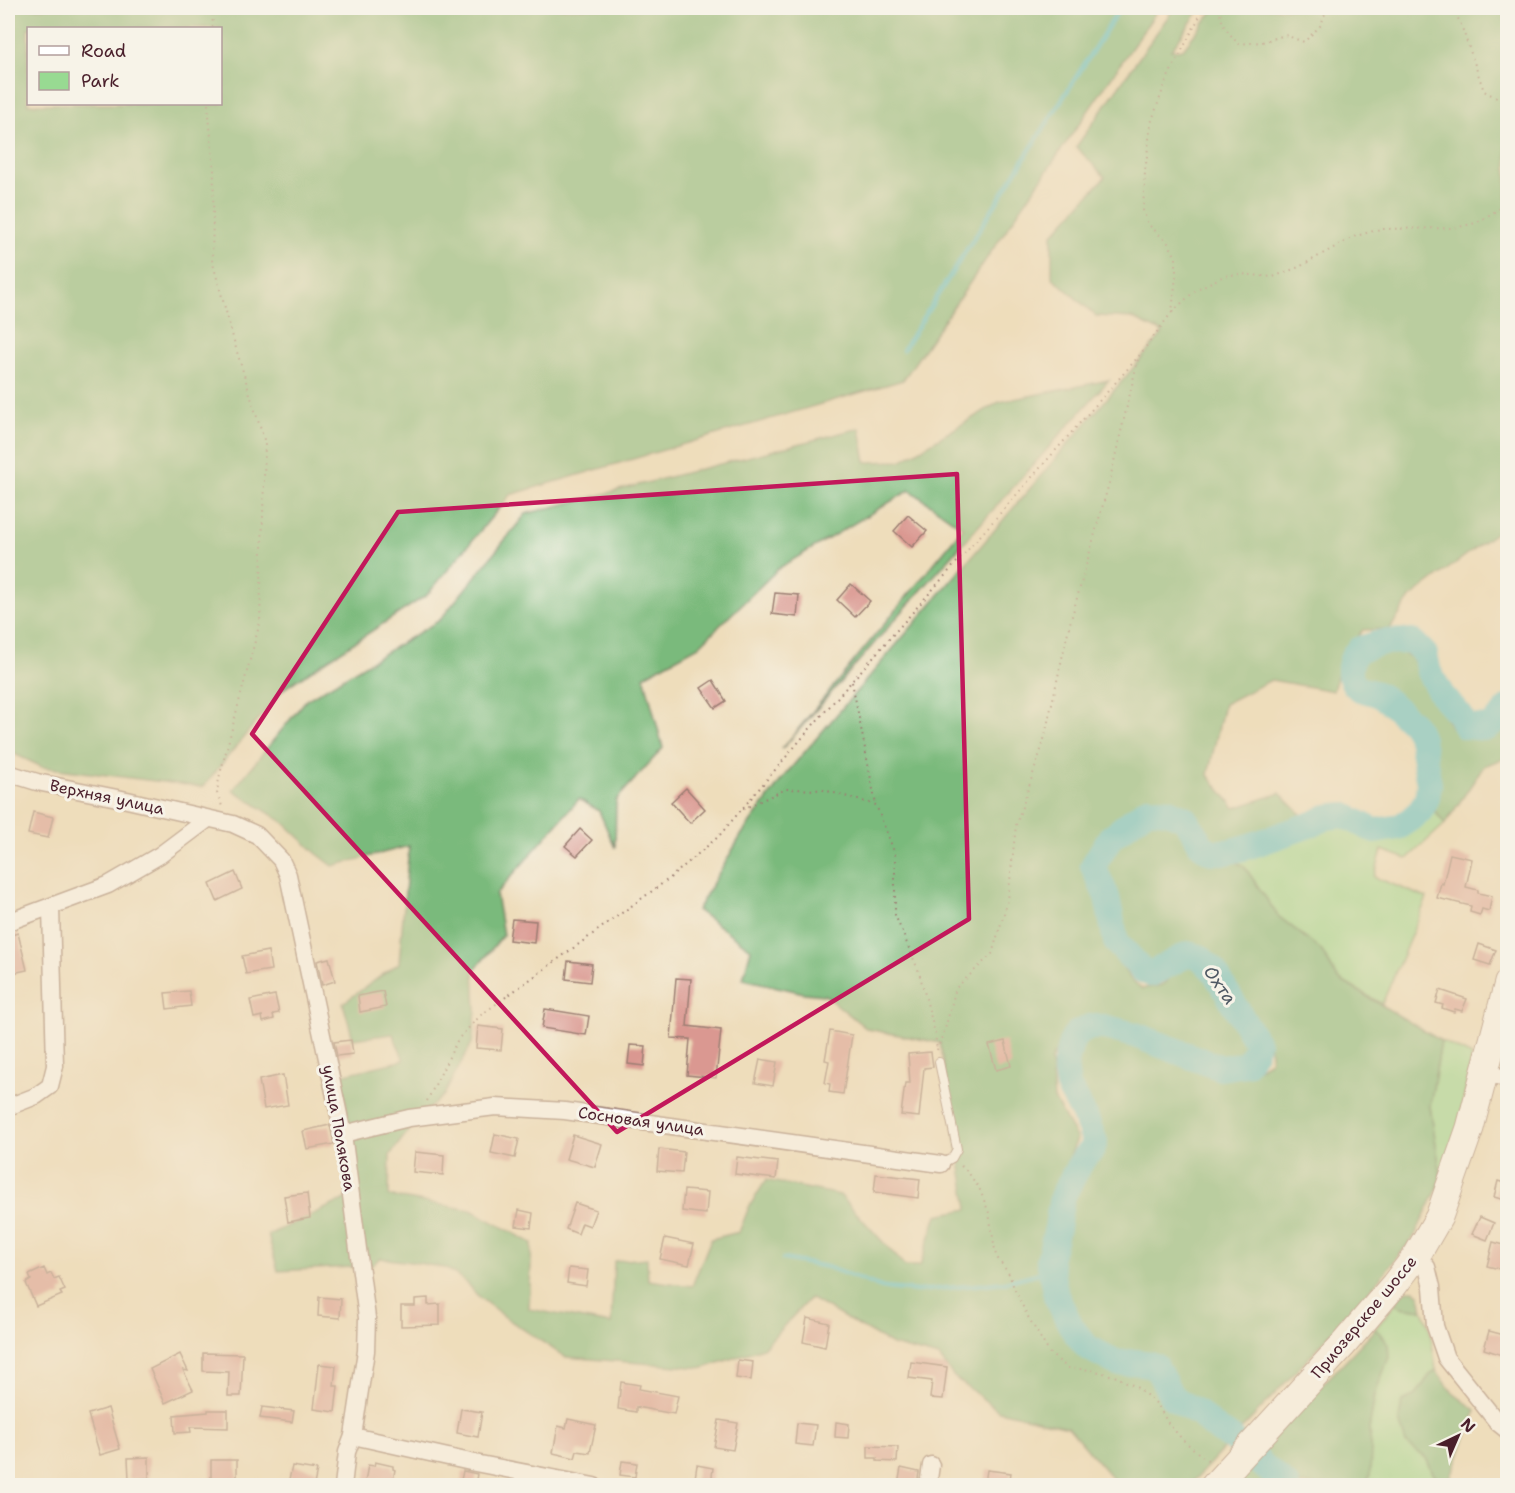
<svg xmlns="http://www.w3.org/2000/svg" width="1515" height="1493" font-family="'Shantell Sans',sans-serif">
<rect width="100%" height="100%" fill="#f7f3e8"/>
<filter id="ink" filterUnits="userSpaceOnUse"><feTurbulence type="fractalNoise" baseFrequency=".0167" numOctaves="2"/><feDisplacementMap in="SourceGraphic" scale="12" xChannelSelector="R" yChannelSelector="G"/><feConvolveMatrix kernelMatrix="1 2 1 2 8 2 1 2 1" color-interpolation-filters="sRGB"/></filter>
<filter id="wash" filterUnits="userSpaceOnUse"><feTurbulence type="fractalNoise" baseFrequency=".008" numOctaves="4" result="noise"/><feDisplacementMap in="SourceGraphic" scale="24" xChannelSelector="R" yChannelSelector="G"/><feGaussianBlur stdDeviation="1.35" result="paint"/><feColorMatrix in="noise" values="0 0 0 0 0 0 0 0 0 0 0 0 0 0 0 0 0 1.4 0 .05"/><feComposite in="paint" operator="in"/></filter>
<g filter="url(#wash)">
<rect width="100%" height="100%" fill="#edb"/>
<g fill="#98da92" stroke="#717c5e" stroke-width="1.5">
<path d="M1434 810 1445 824 1407 859 1382 850 1374 877 1427 898 1382 1004 1338 979 1321 950 1278 916 1244 866 1233 860 1266 847 1302 837 1329 823 1345 822 1371 836 1413 831Z"/>
<path d="M1441 1041 1472 1056 1459 1124 1441 1177 1430 1106Z"/>
<path d="M1395 1304 1401 1307 1423 1310 1429 1324 1436 1370 1429 1376 1416 1395 1406 1443 1426 1458 1434 1475 1446 1485H1433L1428 1482 1424 1485 1366 1486 1368 1479 1371 1446 1369 1429 1375 1394 1379 1381 1384 1337 1375 1329Z"/>
</g>
<g fill="#7aba7c" stroke="#626c54" stroke-width="1.5" fill-rule="evenodd">
<path d="M8 8H1159L903 380 510 495 427 595 283 689 203 787 42 767 8 751ZM220 28V104H28V28Z"/>
<path d="M1174 8H1201L1171 50 1183 49 1215 8H1507V531L1503 527 1410 598 1390 629 1363 630 1344 652 1333 691 1271 680 1224 704 1208 775 1235 808 1280 793 1305 818 1244 841 1218 847 1206 837 1180 805 1147 803 1104 836 1085 867 1098 898 1108 947 1130 978 1142 989C1148 987 1156 987 1161 985 1170 980 1176 967 1188 966 1204 965 1239 1030 1247 1044L1245 1050 1231 1058 1214 1059 1162 1037 1101 1016 1073 1026 1051 1059 1054 1099 1077 1139 1054 1195 1041 1258 1047 1299 1063 1331 1082 1353 1111 1369 1149 1375 1163 1399 1188 1419 1226 1446 1190 1485H1118L1068 1427 999 1411 954 1377 939 1357 892 1345 810 1298 763 1348 704 1368 565 1357 509 1320 480 1298 461 1278 445 1268 418 1263 380 1258 371 1266 278 1271 268 1235 352 1196V1140L341 1075 404 1060 393 1034 353 1039 343 1003 399 963 409 846 333 866 316 853 283 822 233 790 306 700 440 620 526 514 860 428 866 462 901 461 999 402 1109 380 892 623 782 749 963 528 910 490 779 568 699 646 644 676 663 748 616 800 615 848 599 811 579 799 496 894 503 935 474 971 476 1011 472 1043 444 1095 419 1117 390 1155 389 1196 471 1210 532 1243 529 1309 611 1324 614 1261 647 1258 648 1280 692 1286 711 1239 739 1232 749 1207 766 1180 840 1195 905 1266H920L937 1215 968 1209 940 1043 867 1029 825 995 804 993 743 979 751 949 697 910 742 834 785 775 1163 333 1132 318 1096 316 1052 277V235L1105 177 1076 147Z"/>
<path d="M1397 649 1412 658 1434 699 1452 728 1469 736 1489 734 1507 716V757L1484 766 1445 824 1434 810V758L1432 740 1419 713 1383 688 1368 683 1357 677V664L1362 656 1378 650Z"/>
<path d="M1150 817H1160L1173 821 1180 828 1194 854 1204 860 1212 862 1233 860 1244 866 1278 916 1321 950 1338 979 1441 1041 1430 1106 1441 1177 1437 1190 1414 1237 1357 1306 1240 1431 1177 1388 1164 1362 1153 1357 1127 1356 1095 1341 1075 1319 1062 1295 1059 1256 1068 1236 1065 1216 1104 1144 1101 1127 1077 1083 1074 1064 1086 1036 1096 1032 1129 1041 1223 1078 1247 1074 1259 1068 1270 1061 1271 1052 1264 1033 1219 961 1200 945 1190 944 1164 957 1155 964 1146 961 1132 951 1121 928 1115 895 1106 880 1104 867 1110 851 1119 838Z"/>
<path d="M1407 1290H1414L1420 1295 1423 1310 1401 1307 1395 1304 1401 1294Z"/>
<path d="M1375 1329 1384 1337 1388 1345 1389 1357 1375 1394 1369 1429 1371 1446 1370 1475 1366 1485H1301L1264 1454 1267 1444Z"/>
<path d="M1436 1370 1453 1393 1476 1410 1448 1485H1446L1434 1475 1426 1458 1406 1443 1399 1421 1402 1401 1416 1395 1429 1376Z"/>
<path d="M1255 1470 1273 1485 1227 1486 1241 1473Z"/>
</g>
<g fill="none" stroke-linecap="round" stroke-linejoin="round">
<g stroke="#54c1cc" stroke-width="4.5">
<path d="M903 350 1120 8"/>
<path d="M783 1259 827 1267 884 1288 918 1291 1005 1282 1051 1270"/>
</g>
<path stroke="#54c1cc" stroke-width="26" d="M1287 1486 1231 1438 1219 1431 1198 1413 1172 1397 1156 1367 1150 1364 1135 1362 1117 1363 1087 1347 1072 1328 1056 1296 1049 1260 1057 1228 1062 1197 1080 1164 1085 1156 1092 1150 1095 1142 1086 1119 1068 1086 1065 1066 1071 1043 1076 1034 1090 1027H1104L1135 1035 1221 1068 1246 1064 1254 1052 1257 1043 1214 971 1200 957 1188 954 1151 974 1142 970 1116 942 1107 897 1093 866 1110 838 1147 809 1168 811 1184 818 1195 833 1200 844 1211 852H1227L1247 847 1315 823 1326 817 1344 815 1375 831 1399 827 1411 819 1421 810 1427 798 1429 784 1421 739 1414 725 1388 701 1377 694 1359 689 1354 684 1350 676V667L1353 656 1360 649 1383 642 1406 641 1413 642 1425 654 1429 672 1442 695 1460 715 1465 726 1487 728 1500 718 1508 708"/>
</g>
<g id="blocks">
<g fill="#da9891">
<path d="M908 515 927 531 912 547 894 531Z"/>
<path d="M851 584 870 601 855 617 837 600Z"/>
<path d="M775 593 799 595 797 617 772 614Z"/>
<path d="M713 680 726 701 715 708 701 688Z"/>
<path d="M686 788 705 809 690 823 671 802Z"/>
<path d="M33 812 53 817 48 838 28 834Z"/>
<path d="M580 829 592 840 577 856 565 846Z"/>
<path d="M1450 854 1472 859 1466 887 1478 890V893L1492 896 1489 911 1482 909 1480 915 1470 912 1471 906 1437 898 1441 883 1443 884Z"/>
<path d="M235 872 242 889 217 901 210 884Z"/>
<path d="M512 919 536 921 534 943 509 940Z"/>
<path d="M18 933 27 970 8 974V936Z"/>
<path d="M1479 944 1496 950 1490 965 1474 960Z"/>
<path d="M268 951 271 970 246 974 242 956Z"/>
<path d="M329 958 335 981 322 985 317 961Z"/>
<path d="M568 961 592 964 590 982 566 979Z"/>
<path d="M676 978 691 979 687 1026 721 1030 716 1078 687 1075 690 1039 671 1038Z"/>
<path d="M1440 990 1467 999 1462 1011 1455 1009 1454 1012 1442 1008 1443 1005 1436 1003Z"/>
<path d="M189 991 191 1006 167 1009 165 993Z"/>
<path d="M383 991 386 1007 360 1012 358 996Z"/>
<path d="M275 995 279 1013 273 1014 274 1019 263 1022 262 1016 254 1018 250 1000Z"/>
<path d="M545 1009 589 1016 586 1035 542 1028Z"/>
<path d="M478 1026 503 1029 501 1050 476 1048Z"/>
<path d="M830 1031 852 1035 843 1094 829 1092 830 1084 825 1083 829 1061 825 1060Z"/>
<path d="M351 1040 353 1054 337 1056 334 1042Z"/>
<path d="M1005 1041 1011 1066 996 1070 989 1045Z"/>
<path d="M630 1045 646 1046 644 1066 628 1064Z"/>
<path d="M931 1052 933 1067 924 1068 919 1117 901 1115 905 1083H910L908 1054Z"/>
<path d="M760 1059 777 1062 773 1086 755 1083Z"/>
<path d="M283 1075 288 1105 264 1109 259 1080Z"/>
<path d="M330 1125 334 1144 307 1149 303 1131Z"/>
<path d="M495 1134 519 1139 515 1158 491 1153Z"/>
<path d="M573 1135 602 1144 595 1167 566 1159Z"/>
<path d="M659 1149 684 1152 682 1173 657 1171Z"/>
<path d="M415 1152 444 1155 443 1175 413 1172Z"/>
<path d="M737 1157 778 1162 776 1179 735 1174Z"/>
<path d="M876 1174 920 1179 918 1198 874 1192Z"/>
<path d="M1498 1181 1508 1184V1201L1494 1197Z"/>
<path d="M684 1190 708 1192 706 1214 682 1211Z"/>
<path d="M307 1193 310 1218 288 1222 284 1196Z"/>
<path d="M575 1203 596 1210 590 1226 582 1223 578 1234 566 1229Z"/>
<path d="M519 1210 533 1213 531 1228 516 1226Z"/>
<path d="M1480 1217 1494 1223 1487 1240 1472 1234Z"/>
<path d="M665 1238 694 1244 689 1265 660 1259Z"/>
<path d="M1493 1242 1508 1246V1271L1487 1266Z"/>
<path d="M44 1268 47 1275 51 1273 54 1279 59 1277 65 1290 60 1292 62 1295 36 1306 26 1283 31 1280 29 1275Z"/>
<path d="M569 1268 588 1270 586 1286 567 1283Z"/>
<path d="M319 1297 341 1299 340 1318 318 1316Z"/>
<path d="M428 1298V1305L440 1304V1325L401 1326V1306H415V1299Z"/>
<path d="M807 1318 829 1323 825 1347 803 1342Z"/>
<path d="M1489 1331 1508 1336V1357L1484 1349Z"/>
<path d="M203 1353 243 1354 241 1396H228L229 1372 203 1371Z"/>
<path d="M180 1354 188 1371 183 1370 193 1390 165 1403 150 1369Z"/>
<path d="M738 1360 753 1362 751 1380 736 1378Z"/>
<path d="M911 1362 947 1367 943 1399 930 1398 932 1381 909 1378Z"/>
<path d="M319 1364 336 1366 334 1386H338L335 1412 314 1409Z"/>
<path d="M621 1382 640 1385 639 1389 678 1396 674 1414 636 1407V1412L618 1409Z"/>
<path d="M262 1407 294 1411 292 1422 260 1418Z"/>
<path d="M108 1408 120 1449 100 1455 88 1414Z"/>
<path d="M461 1409 482 1412 478 1437 457 1433Z"/>
<path d="M208 1410H228V1428L190 1427 191 1432 175 1433 174 1415 208 1412Z"/>
<path d="M568 1419 596 1425 590 1453 577 1451 575 1458 553 1453 558 1426 566 1428Z"/>
<path d="M719 1420 738 1423 733 1450 714 1447Z"/>
<path d="M836 1422 849 1424 848 1438 835 1437Z"/>
<path d="M797 1423 816 1425 813 1446 795 1444Z"/>
<path d="M868 1446 898 1447 897 1462 877 1461V1458H868Z"/>
<path d="M149 1457V1478L129 1479 128 1458Z"/>
<rect x="211" y="1460" width="26" height="20"/>
<path d="M622 1461 637 1463 635 1477 620 1475Z"/>
<path d="M375 1462 393 1466V1469L395 1470 392 1485H381L365 1482 368 1465 374 1466Z"/>
<path d="M697 1465 713 1468 711 1485H694Z"/>
<path d="M292 1466 317 1470 314 1485H288Z"/>
<path d="M901 1468 919 1472 917 1485H898Z"/>
<path d="M987 1470 1011 1473 1009 1485 985 1483Z"/>
<path d="M463 1471 477 1474 475 1485H460Z"/>
</g>
</g>
</g>
<g filter="url(#ink)">
<use href="#blocks" fill-opacity="0" stroke="#9c7e73" stroke-width="1.5"/>
<g fill="none" stroke-linecap="round" stroke-linejoin="round">
<g stroke="#9c7e73" stroke-width="10">
<path id="lane" d="M939 1062 957 1149 952 1158 941 1164"/>
</g>
<g stroke="#9c7e73" stroke-width="19">
<g id="street">
<path d="M8 773 37 782 127 800 233 824 257 835 281 860 288 875 343 1134 367 1318 366 1351 353 1436 347 1452 343 1486"/>
<path d="M8 922 108 885 160 855 208 819"/>
<path d="M1483 1072 1508 1079"/>
<path d="M8 1107 36 1096 50 1086 55 1066 51 907"/>
<path d="M343 1134 409 1118 495 1107 565 1111 941 1164"/>
<path d="M1417 1255 1427 1267 1432 1287 1435 1326 1446 1358 1498 1423 1508 1431"/>
<path d="M353 1436 475 1463 594 1486"/>
<path d="M928 1486 931 1465"/>
</g>
</g>
<g stroke="#9c7e73" stroke-width="29">
<path id="primary" d="M1214 1486 1342 1346 1394 1285 1417 1255 1439 1217 1470 1128 1508 983"/>
</g>
<g stroke="#9c7e73" stroke-width="2" stroke-dasharray="1.5 4.5" stroke-linecap="butt">
<path d="M212 8 213 28"/>
<path d="M1219 8 1223 25 1238 44 1262 42 1285 35 1304 42 1321 25 1327 8"/>
<path d="M1452 8 1460 22 1484 91 1508 104"/>
<path d="M208 104 214 170 212 260 237 352 265 443 260 622 219 778 217 793 222 806"/>
<path d="M1172 312 1197 289 1224 276 1240 274 1273 277 1299 267 1353 237 1380 229 1454 228 1476 223 1499 209 1508 200"/>
<path d="M852 682 876 805"/>
<path d="M743 809 786 789 824 790 876 805 895 854V915L919 972 935 1033 937 1049"/>
<path d="M937 1050 945 1029 956 988 992 954 1008 900 1016 825 1043 744 1069 627 1109 483 1138 359"/>
<path d="M427 1101 458 1039 481 1015 670 878 719 836 814 724 1139 356 1172 312 1176 276V257L1168 243 1148 224 1143 210 1145 172 1151 123 1166 81 1204 8"/>
<path d="M961 1166 968 1172 980 1190 989 1213 996 1256 1009 1274 1014 1288 1027 1315 1050 1354 1068 1368 1092 1370 1117 1377 1138 1388 1157 1404 1168 1423 1182 1439 1204 1458 1210 1461"/>
</g>
<use href="#lane" stroke="#fff" stroke-width="8"/>
<use href="#street" stroke="#fff" stroke-width="16"/>
<use href="#primary" stroke="#fff" stroke-width="27"/>
</g>
</g>
<path d="M0 0H1515V1493H0ZM957 474 969 919 617 1132 252 734 398 512Z" fill="#edb" fill-opacity=".55" fill-rule="evenodd"/>
<path fill="none" stroke="#c2185b" stroke-width="4.5" stroke-linejoin="round" d="M957 474 969 919 617 1132 252 734 398 512Z"/>
<g text-anchor="middle" dominant-baseline="central" stroke-width="6" stroke-linejoin="round" paint-order="stroke">
<g font-size="16" fill="#4a1f2b" stroke="#f7f3e8">
<text transform="translate(107 797) rotate(12)">Верхняя улица</text>
<text transform="translate(641 1121) rotate(8)">Сосновая улица</text>
<text transform="translate(339 1128) rotate(80)">улица Полякова</text>
<text transform="translate(1364 1317) rotate(-50)">Приозерское шоссе</text>
</g>
<g font-size="18" font-style="italic" fill="#4e5863" stroke="#f7f3e8">
<text transform="translate(1220 985) rotate(55)">Охта</text>
</g>
</g>
<rect width="1515" height="1493" fill="none" stroke="#f7f3e8" stroke-width="30"/>
<rect x="27" y="27" width="195" height="78" fill="#f7f3e8" stroke="#b29e9c" stroke-width="1.5"/>
<rect x="39" y="46" width="30" height="9" fill="#ffffff" stroke="#b29e9c" stroke-width="1.5"/>
<text x="81" y="57" font-size="18" fill="#4a1f2b">Road</text>
<rect x="39" y="72" width="30" height="18" fill="#98da92" stroke="#b29e9c" stroke-width="1.5"/>
<text x="81" y="87" font-size="18" fill="#4a1f2b">Park</text>
<g transform="translate(1458 1436) rotate(44)" stroke="#f7f3e8" stroke-width="4.5" paint-order="stroke">
<path d="M0-4.5L10 22L0 15L-10 22Z" fill="#4a1f2b"/>
<text y="-9" font-size="16" font-weight="bold" text-anchor="middle" fill="#4a1f2b">N</text>
</g>
</svg>
